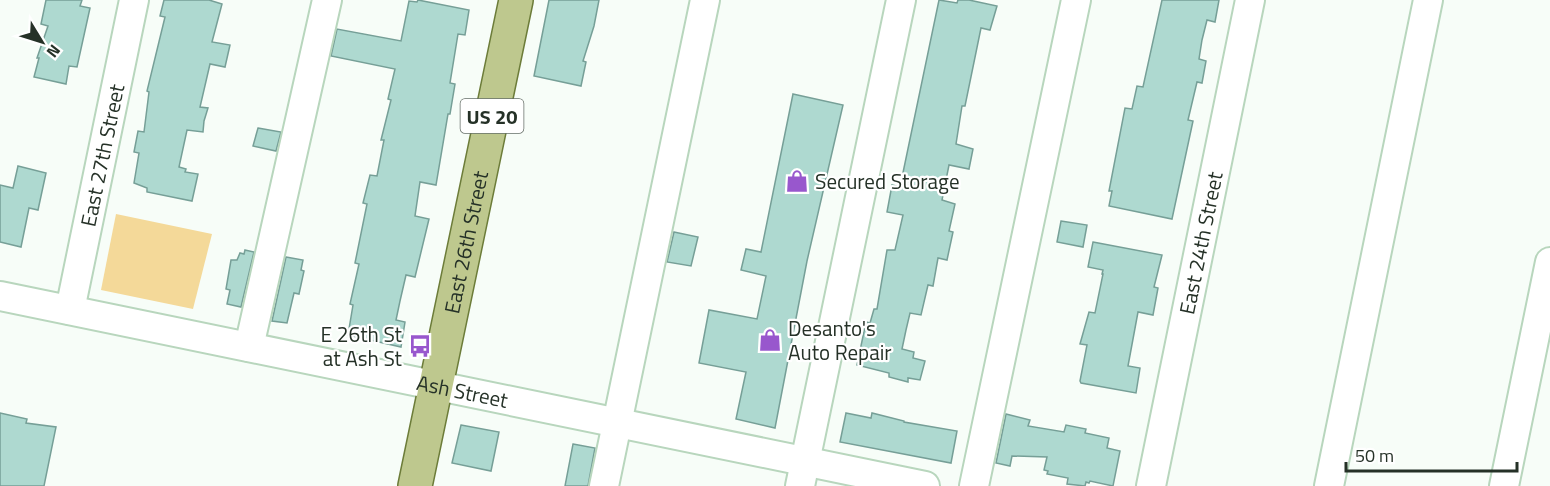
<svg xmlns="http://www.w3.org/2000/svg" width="1550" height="486" font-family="'Titillium Web',sans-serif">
<rect width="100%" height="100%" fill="#f7fdf8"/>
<path fill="#f4d999" d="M116 214 212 234 193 309 101 290Z"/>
<g fill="#aed9d0" stroke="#769f97" stroke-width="1.5">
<path d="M46 0H82L80 6 90 8 77 67 69 66 66 84 34 77 39 58H37L48 26 41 24Z"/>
<path d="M164 0H209L222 4 212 42 230 45 225 67 210 64 200 107 208 108 204 121 203 132 187 130 179 167 186 169 185 172 198 174 192 201 147 192V188L134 183 139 153 134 152 138 131 144 132 149 92 147 91 165 17 160 16Z"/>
<path d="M418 0 469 10 465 35 458 34 450 83 455 84 450 114H448L436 185 420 182 415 216 429 219 415 277 406 275 400 301 396 320 405 322 401 347 348 335 353 305 350 304 359 264 355 263 367 204 363 203 370 175 377 176 384 140H381L391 100 388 99 395 69 331 56 337 29 401 41 409 1 417 2Z"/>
<path d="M549 0H599L594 26 583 61 586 62 581 86 534 76Z"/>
<path d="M939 0 957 3 958 0H969L997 6 990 30 981 28 965 106H962L956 144 973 149 969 169 949 165 942 200 955 204 949 231 953 232 947 260 938 258 933 286 928 285 921 315 910 313 906 330 902 349 914 352 913 358 925 361 920 380 908 378V382L889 377V373L857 365 866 322 870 323 874 309H877L887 250H895L903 215 887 212 892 185 900 187Z"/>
<path d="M1162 0H1219L1215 22 1207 20 1202 40 1199 59 1206 61 1202 83 1197 82 1188 120 1193 121 1172 219 1109 206 1112 191H1109L1125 108 1132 109 1137 86 1143 87Z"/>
<path d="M793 94 843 105 807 261 775 428 736 419 746 372 699 363 709 310 757 319 766 276 741 270 746 249 761 252Z"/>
<path d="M258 128 281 132 276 151 253 146Z"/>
<path d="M18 166 46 173 38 210 29 208 21 247 0 242V185L13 188Z"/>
<path d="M1061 221 1087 225 1083 247 1057 242Z"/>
<path d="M674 232 698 237 691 266 667 262Z"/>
<path d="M1093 242 1162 255 1154 287 1158 288 1153 315 1138 312 1128 366 1140 368 1136 393 1081 383 1080 381 1087 345 1080 344 1089 312 1095 313 1103 274H1102L1103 270 1088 267Z"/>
<path d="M245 250 254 252 241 307 227 304 230 290 226 289 231 260H237L240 253 244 254Z"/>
<path d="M286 257 303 260 301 270 304 271 299 294 294 293 287 323 272 321Z"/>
<path d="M0 413 27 419 26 423 56 427 44 486H0Z"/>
<path d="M846 413 871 418 872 413 904 421V422L957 431 951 463 840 442Z"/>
<path d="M1006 414 1030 420 1028 426 1064 432 1066 425 1086 429 1085 433 1109 438 1107 448 1120 451 1113 486 1090 481 1089 483 1086 482 1085 486 1067 484 1068 478 1047 474 1048 471 1044 470 1047 457 1012 456 1010 466 996 463Z"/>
<path d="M461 425 499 432 491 471 452 463Z"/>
<path d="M573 444 595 448 588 486H565Z"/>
</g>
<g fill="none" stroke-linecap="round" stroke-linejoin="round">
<g stroke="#b8d6bd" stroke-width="32">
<g id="minor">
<path id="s1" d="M0 296 925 486"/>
<path id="s2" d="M70 310 134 0"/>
<path d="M249 347 327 0"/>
<path d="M604 486 705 0"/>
<path d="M800 486 901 0"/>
<path d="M974 486 1076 0"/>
<path id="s3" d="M1151 486 1250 0"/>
<path d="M1329 486 1428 0"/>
<path d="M1504 486 1550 262"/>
</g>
</g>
<g stroke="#6c7c39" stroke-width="36">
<g id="major">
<path id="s4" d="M415 486 516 0"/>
</g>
</g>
<use href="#minor" stroke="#fff" stroke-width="28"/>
<use href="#major" stroke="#bec88e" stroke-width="33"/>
</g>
<defs>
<g id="shop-bare" transform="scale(1.8)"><path d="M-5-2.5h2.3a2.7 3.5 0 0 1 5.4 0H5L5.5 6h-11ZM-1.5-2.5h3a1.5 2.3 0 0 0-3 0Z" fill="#9857cd" stroke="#fff" stroke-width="2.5" paint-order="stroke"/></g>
<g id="bus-bare" transform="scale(1.8)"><path d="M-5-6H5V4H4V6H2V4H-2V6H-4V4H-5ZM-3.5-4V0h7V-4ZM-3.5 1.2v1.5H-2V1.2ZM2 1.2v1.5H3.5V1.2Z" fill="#9857cd" stroke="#fff" stroke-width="2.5" paint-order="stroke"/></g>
</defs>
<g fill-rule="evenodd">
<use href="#shop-bare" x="797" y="181"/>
<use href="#shop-bare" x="770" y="340"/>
<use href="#bus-bare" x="420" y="346"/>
</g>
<g text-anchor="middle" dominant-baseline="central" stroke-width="4.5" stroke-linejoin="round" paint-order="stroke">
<rect fill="#fff" stroke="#666f68" stroke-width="1.5" x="460.5" y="99" width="63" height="34" rx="4.5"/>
<g font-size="20" font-weight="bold" fill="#253127">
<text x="492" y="116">US 20</text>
</g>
<g font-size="21" fill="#253127" stroke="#fff">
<text stroke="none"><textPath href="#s2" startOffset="158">East 27th Street</textPath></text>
<text stroke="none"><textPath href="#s4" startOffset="249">East 26th Street</textPath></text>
<text stroke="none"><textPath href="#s3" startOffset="248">East 24th Street</textPath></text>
<text stroke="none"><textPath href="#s1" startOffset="472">Ash Street</textPath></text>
</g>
<g font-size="21" fill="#253127" stroke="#fff" text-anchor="start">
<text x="815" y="181">Secured Storage</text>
<text x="788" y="328">Desanto's<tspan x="788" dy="24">Auto Repair</tspan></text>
<text x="402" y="334" text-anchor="end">E 26th St<tspan x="402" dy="24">at Ash St</tspan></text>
</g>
</g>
<g transform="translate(42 42) rotate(128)" stroke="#ffffff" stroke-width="4.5" paint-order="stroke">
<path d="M0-4.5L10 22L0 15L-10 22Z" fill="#253127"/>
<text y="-9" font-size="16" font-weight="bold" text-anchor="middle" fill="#253127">N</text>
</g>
<path d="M1346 462v9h171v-9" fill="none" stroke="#253127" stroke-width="3"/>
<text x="1355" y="462" font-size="18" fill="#253127" stroke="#ffffff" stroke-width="4.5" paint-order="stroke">50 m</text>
</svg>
